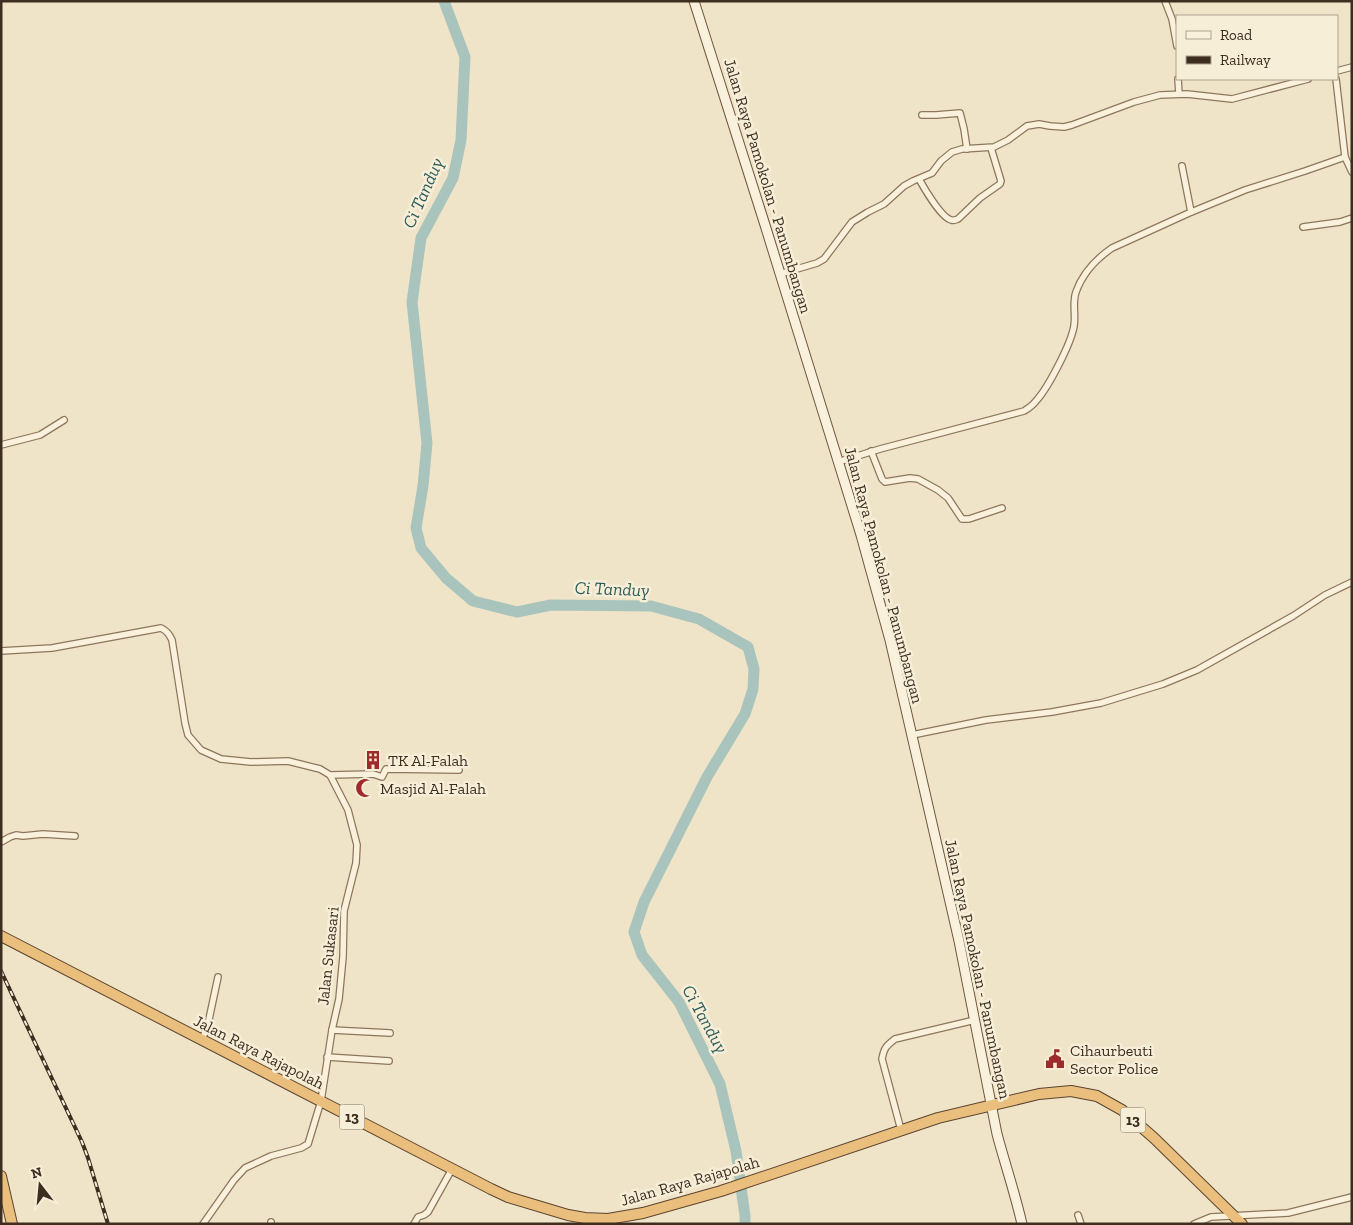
<svg xmlns="http://www.w3.org/2000/svg" width="1353" height="1225" font-family="'Zilla Slab',serif">
<rect width="100%" height="100%" fill="#f0e4c8"/>
<g fill="none" stroke-linecap="round" stroke-linejoin="round">
<path stroke="#a9c4bc" stroke-width="11" d="M444 1 465 57 461 140 453 178 421 238 412 302 427 443 423 486 416 528 421 548 446 578 473 601 517 612 551 605 651 606 699 619 748 647 754 669 753 689 745 714 707 777 644 902 634 932 642 955 679 1002 720 1084 736 1151 745 1216V1224"/>
<g stroke="#8d765c" stroke-width="8">
<g id="minor">
<path d="M1165 1 1172 19 1177 46"/>
<path d="M1337 71 1352 67"/>
<path d="M1178 79 1179 94"/>
<path d="M1336 79 1345 157 1352 172"/>
<path d="M922 115H936L960 113 964 129 967 149"/>
<path d="M1182 166 1191 212"/>
<path d="M919 179C924 188 941 217 951 220 954 221 955 220 958 219L980 198 1000 184 1001 181 991 148"/>
<path d="M1303 227 1340 222 1352 218"/>
<path d="M780 274 817 263 824 259 852 222 868 212 884 204 904 186 913 181 932 173 941 161 952 152 962 149 994 147 1008 140 1027 126 1039 124 1050 126 1064 127 1072 125 1134 102 1160 95 1187 94 1232 99 1308 79"/>
<path d="M1 445 40 435 64 420"/>
<path d="M871 451 882 479 885 482 910 478 918 479 938 490 948 498 962 519H969L1002 508"/>
<path d="M838 462 880 449 1024 411C1029 408 1033 405 1036 401 1048 388 1071 344 1074 326 1076 314 1072 303 1076 292 1083 272 1096 259 1112 248L1189 213 1245 190 1305 171 1345 157"/>
<path d="M1 651 52 648 161 628C167 631 169 634 172 640L185 723 188 735 201 750 221 759 251 762 288 761 320 769 330 775 348 810 357 845 356 863 344 911 343 957 339 999 332 1030 321 1101 308 1144 301 1148 271 1156 245 1168 234 1180 203 1224"/>
<path d="M912 735 986 720 1052 712 1101 703 1163 684 1197 670 1293 616 1325 595 1352 582"/>
<path d="M330 775 373 774 382 777 386 769 459 770"/>
<path d="M1 842 10 837 16 835 23 836 43 834 75 836"/>
<path d="M332 1030 390 1033"/>
<path d="M202 1040 208 1024 218 977"/>
<path d="M327 1057 389 1061"/>
<path d="M901 1130 882 1059C884 1048 886 1046 895 1039L975 1020"/>
<path d="M1078 1215 1081 1224"/>
<path d="M271 1224V1222"/>
<path d="M414 1224 418 1217 424 1215 428 1212 452 1169"/>
<path d="M1194 1224 1211 1217 1288 1213 1352 1197"/>
</g>
</g>
<g stroke="#6f573f" stroke-width="11">
<path id="secondary" d="M694 1 765 225 861 535 890 640 959 941 997 1134C1005 1164 1015 1193 1022 1224"/>
</g>
<g stroke="#5b4430" stroke-width="12">
<g id="trunk">
<path d="M1 936 491 1189 508 1197 568 1215 585 1218 608 1219 643 1213 721 1191 938 1118 1039 1094 1071 1091 1097 1096 1122 1110 1154 1138 1242 1224"/>
<path d="M1 1176 12 1224"/>
</g>
</g>
<use href="#minor" stroke="#faf1dc" stroke-width="5.5"/>
<use href="#secondary" stroke="#faf1dc" stroke-width="9"/>
<use href="#trunk" stroke="#eabe7c" stroke-width="10"/>
<g stroke="#3d2e20" stroke-width="4">
<path id="rail" d="M1 971 82 1142 88 1158 108 1224"/>
</g>
<use href="#rail" stroke="#f7eed8" stroke-width="2" stroke-dasharray="5.5" stroke-linecap="butt"/>
</g>
<defs>
<g id="building-bare" transform="scale(1.5)"><path d="M-4-6H4V6H1V3H-1V6H-4ZM-2.5-4.3h1.7v1.8h-1.7ZM.8-4.3h1.7v1.8H.8ZM-2.5-1h1.7V.8h-1.7ZM.8-1h1.7V.8H.8Z" fill="#9e2a2b" stroke="#f7eed8" stroke-width="2.5" paint-order="stroke"/></g>
<g id="mosque-bare" transform="scale(1.5)"><path d="M3.5-4.9A6 6 0 1 0 3.5 4.9A5 5 0 1 1 3.5-4.9Z" fill="#9e2a2b" stroke="#f7eed8" stroke-width="2.5" paint-order="stroke"/></g>
<g id="civic-bare" transform="scale(1.5)"><path d="M-.6-6.5H3V-4.5H.6V-3L4-1V1h2V6H-6V1h2V-1L-.6-3ZM-1.2 2.5V6h2.4V2.5Z" fill="#9e2a2b" stroke="#f7eed8" stroke-width="2.5" paint-order="stroke"/></g>
</defs>
<g fill-rule="evenodd">
<use href="#building-bare" x="373" y="760"/>
<use href="#mosque-bare" x="365" y="788"/>
<use href="#civic-bare" x="1055" y="1059"/>
</g>
<g text-anchor="middle" dominant-baseline="central" stroke-width="5" stroke-linejoin="round" paint-order="stroke">
<g fill="#f7eed8" stroke="#756857" stroke-width="1">
<rect x="339.5" y="1104.5" width="25" height="25" rx="4"/>
<rect x="1120.5" y="1107.5" width="25" height="25" rx="4"/>
</g>
<g font-size="15" font-weight="bold" fill="#3d2e20">
<text x="352" y="1117">13</text>
<text x="1133" y="1120">13</text>
</g>
<g font-size="16" fill="#3d2e20" stroke="#f7eed8">
<text transform="translate(768 186) rotate(73)">Jalan Raya Pamokolan - Panumbangan</text>
<text transform="translate(884 575) rotate(75)">Jalan Raya Pamokolan - Panumbangan</text>
<text transform="translate(328 956) rotate(-84)">Jalan Sukasari</text>
<text transform="translate(978 969) rotate(78)">Jalan Raya Pamokolan - Panumbangan</text>
<text transform="translate(259 1052) rotate(27)">Jalan Raya Rajapolah</text>
<text transform="translate(690 1181) rotate(-16)">Jalan Raya Rajapolah</text>
</g>
<g font-size="16" fill="#3d2e20" stroke="#f7eed8" text-anchor="start">
<text x="388" y="760">TK Al-Falah</text>
<text x="380" y="788">Masjid Al-Falah</text>
<text x="1070" y="1050">Cihaurbeuti<tspan x="1070" dy="18">Sector Police</tspan></text>
</g>
<g font-size="18" font-style="italic" fill="#2f5d5a" stroke="#f7eed8">
<text transform="translate(423 193) rotate(-66)">Ci Tanduy</text>
<text transform="translate(612 589) rotate(2)">Ci Tanduy</text>
<text transform="translate(705 1019) rotate(61)">Ci Tanduy</text>
</g>
</g>
<rect width="1353" height="1225" fill="none" stroke="#3d2e20" stroke-width="5"/>
<rect x="1176" y="15" width="162" height="65" fill="#f7eed8" stroke="#ada18e"/>
<rect x="1186" y="31" width="25" height="8" fill="#faf1dc" stroke="#ada18e"/>
<text x="1220" y="40" font-size="15" fill="#3d2e20">Road</text>
<rect x="1186" y="56" width="25" height="8" fill="#3d2e20" stroke="#ada18e"/>
<text x="1220" y="65" font-size="15" fill="#3d2e20">Railway</text>
<g transform="translate(40 1185) rotate(344)" stroke="#f7eed8" stroke-width="4" paint-order="stroke">
<path d="M0-4L9 19L0 12L-9 19Z" fill="#3d2e20"/>
<text y="-8" font-size="14" font-weight="bold" text-anchor="middle" fill="#3d2e20">N</text>
</g>
</svg>
